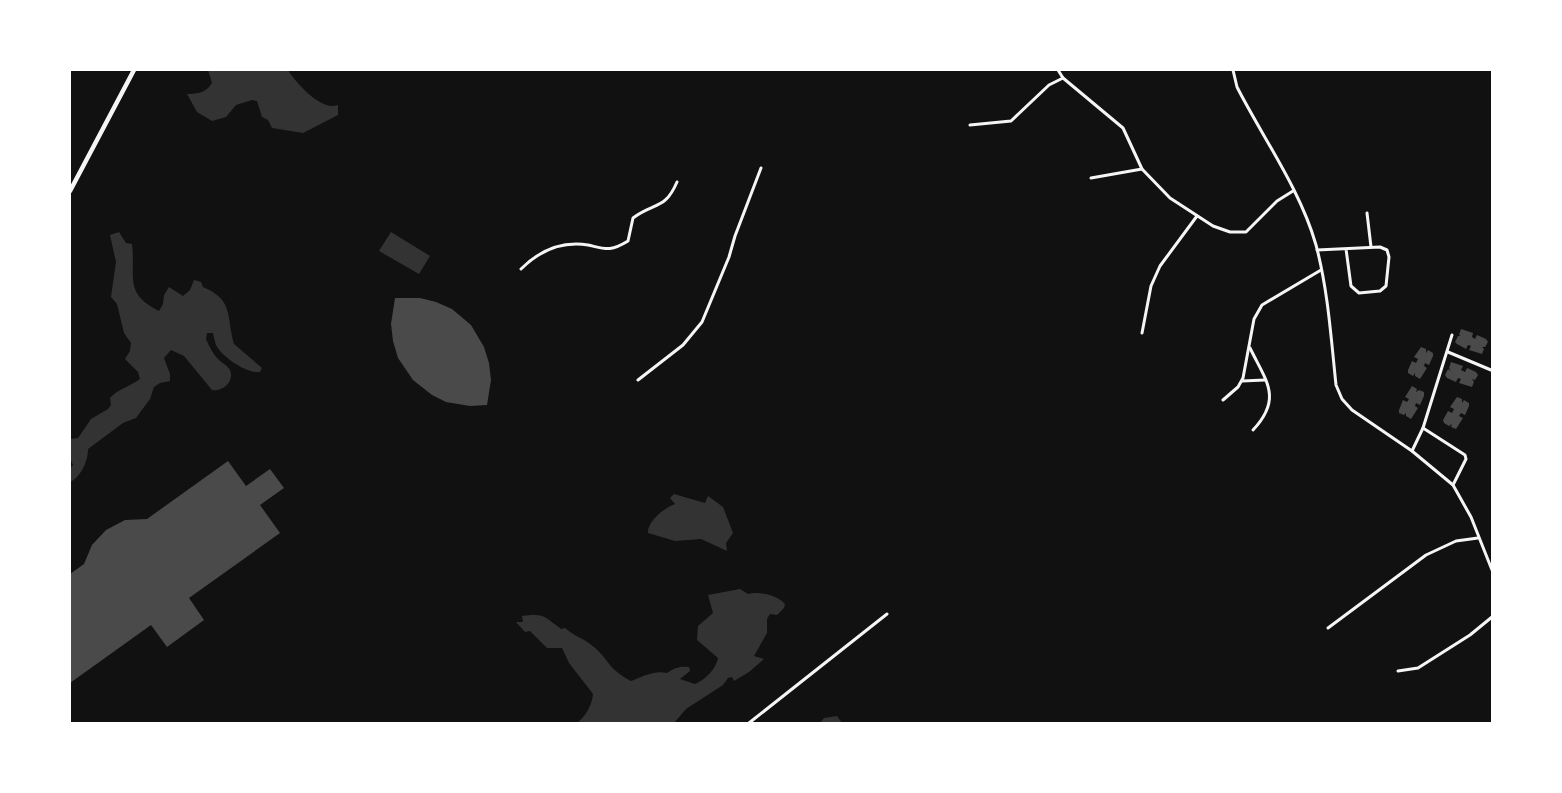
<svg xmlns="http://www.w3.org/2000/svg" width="1562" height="793" font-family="'IBM Plex Sans',sans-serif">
<rect width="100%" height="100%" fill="#111"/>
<g fill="#333">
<path d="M208 70H288C296 83 322 112 338 105V115L303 133 272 128 268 120 262 117 257 101 252 100 236 105 226 117 212 121 197 112 187 94C198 94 207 92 212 83Z"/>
<path d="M119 232 126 243 132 244C136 277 123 293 159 311L163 304 164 295 169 287 183 296 190 290 194 280 201 282 203 287C234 300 226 316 234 344L262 368 260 372C247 374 222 357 216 345 215 342 214 337 213 333H207L206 339C209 346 213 354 218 359 222 363 228 366 230 370 235 382 222 392 212 390L184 356 171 350 164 358 170 374V381L160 383 154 387 150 399 136 418 123 423 88 449C88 461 81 477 70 482V469L73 465 70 458V439L78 438 91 419 108 409 111 405 110 398C118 389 129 387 140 379L138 372 125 359 130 351 131 343 124 333 117 304 111 297 116 262 110 235Z"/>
<path d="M391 232 430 256 419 274 379 251Z"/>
<path d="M674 494 705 503 708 496 723 507 733 533 726 543 727 551 701 539 675 541 648 533C647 521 666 507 675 504L670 498Z"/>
<path d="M740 589 748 594C758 591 778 595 785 604L784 608 777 615 770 614 767 619V633L754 656 764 659 749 672 734 681 732 677 728 678 723 685 686 709 674 723H577C586 716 592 705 593 694L569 663 562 648H547L530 631 525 632 516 622H523L522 616C544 613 544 616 561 629L565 628C574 636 585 639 594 647 610 661 608 669 631 681 642 677 654 670 667 673 675 668 678 666 689 667L690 671 680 679 695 684C706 679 716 669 718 658L697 640 698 626 713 613 708 595Z"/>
<path d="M837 716 842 723H820L824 718Z"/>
</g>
<g fill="#4a4a4a">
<path d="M395 298H420L436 302 452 309 471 325 484 347 489 363 491 380 487 405 470 406 446 402 432 395 413 380 398 358 393 341 391 324Z"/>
<path d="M1461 329 1473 333 1472 337 1475 339 1477 335 1486 339 1488 342 1485 347H1482L1484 349 1482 354 1469 350 1471 346 1468 345 1466 349 1457 344 1455 342 1458 336H1461L1459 335Z"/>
<path d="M1421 347 1426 349V353L1428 350 1433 353V356L1429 365 1425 363 1424 366 1427 368 1420 379 1415 376V373L1413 376 1408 373V370L1412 361 1416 363 1418 359 1414 357Z"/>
<path d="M1451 362 1463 366 1461 370 1465 372 1467 368 1476 372 1478 375 1475 380 1472 379 1474 382 1472 387 1459 383 1461 379 1458 378 1456 382 1447 378 1445 375 1448 369 1451 371 1449 368Z"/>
<path d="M1412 386 1417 389 1416 392 1419 390 1424 392V396L1420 405 1416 403 1415 406 1418 408 1411 419 1406 416V413L1404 415 1399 413V410L1403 400 1407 402 1409 399 1405 397Z"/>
<path d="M1457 397 1462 399V403L1464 400 1469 403V406L1465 415 1461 413 1459 416 1463 418 1456 429 1451 427 1452 424 1449 426 1444 423 1443 420 1448 411 1452 413 1454 409 1450 407Z"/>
<path d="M228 461 246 486 270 469 284 488 260 505 280 533 189 598 204 620 167 647 151 625 70 683V574L84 564 92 545 106 530 125 520 147 519Z"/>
</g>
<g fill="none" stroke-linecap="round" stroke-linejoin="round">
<g stroke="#f5f5f5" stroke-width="3">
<path d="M1058 70 1063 78 1123 128 1142 169 1170 198 1213 226 1230 232H1246L1277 201 1293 191"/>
<path d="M1233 70 1237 87C1263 138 1300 189 1316 245 1328 290 1331 338 1336 385L1342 399 1352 410 1412 451 1453 485 1471 517 1492 570"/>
<path d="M970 125 1011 121 1049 85 1063 78"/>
<path d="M1091 178 1142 169"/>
<path d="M1367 213 1371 247"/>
<path d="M1317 250 1380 247 1387 250 1389 257 1386 286 1380 291 1359 293 1351 286 1346 249"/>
<path d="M521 269C539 251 562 241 588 245 606 249 610 252 628 241L633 218C655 202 665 210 677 182"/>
<path d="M1142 333 1151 286 1160 266 1197 216"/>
<path d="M1250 348C1266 381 1283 398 1253 430"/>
<path d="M1448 352 1491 370"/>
<path d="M638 380 683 345 702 322 729 257 735 236 761 168"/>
<path d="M1242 381 1265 380"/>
<path d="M1223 400 1238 387 1243 378 1254 319 1262 305 1321 270"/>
<path d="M1423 428 1465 455 1466 459 1453 485"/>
<path d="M1412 451 1423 428 1452 335"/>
<path d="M1328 628 1426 555 1456 541 1478 538"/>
<path d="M1398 671 1418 668 1470 635 1492 617"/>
<path d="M749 723 887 614"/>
</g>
<path stroke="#f5f5f5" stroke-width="4.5" d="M70 191 134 70"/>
</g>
<rect width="1562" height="793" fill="none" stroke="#ffffff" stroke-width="142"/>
</svg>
